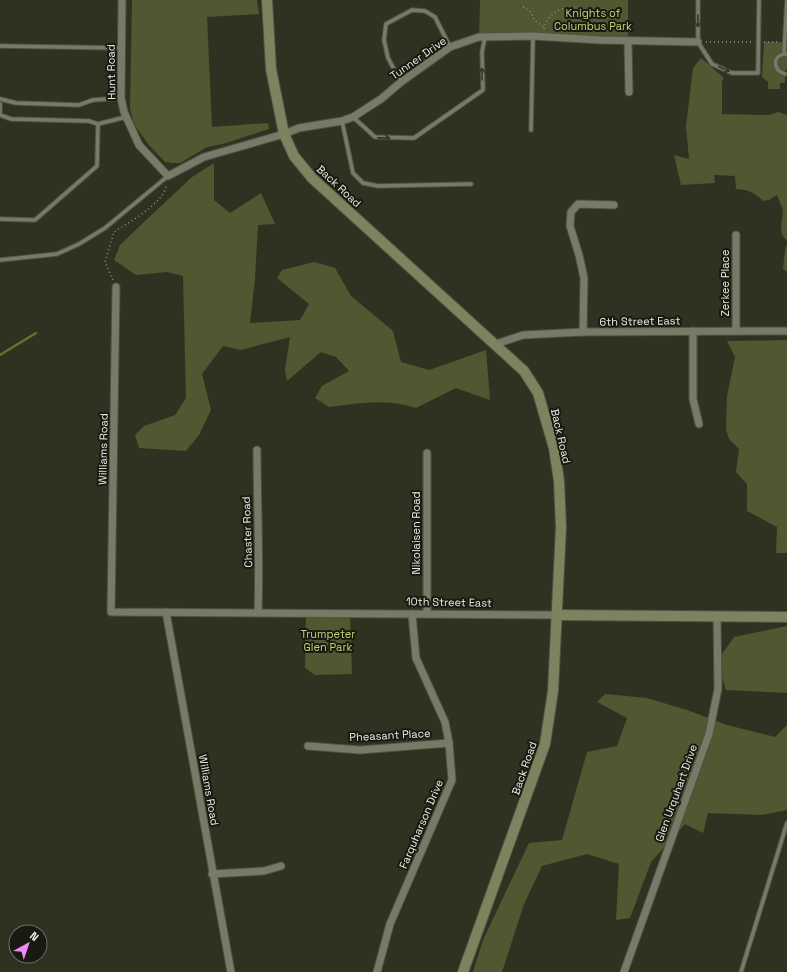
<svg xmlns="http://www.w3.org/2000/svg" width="787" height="972" font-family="'Space Grotesk',sans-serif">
<rect width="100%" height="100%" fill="#303221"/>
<g fill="#525631">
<path d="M132 0H257L259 14 207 17 212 127 268 123 269 129 223 144 207 147 180 163H173L165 162 148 144 134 124 130 109Z"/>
<path d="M480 0H628V41L479 37Z"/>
<path d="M764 42H787V70H785V83H780V89H768V82L762 77Z"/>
<path d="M701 58 724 78 722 81V114L769 115 778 112 787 115V241L782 235 781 227 783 210 777 195 769 200 763 201C756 193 747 189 736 189L735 176 714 175 715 183 681 185 674 155 689 159 686 126 693 68Z"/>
<path d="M214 163V200L230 213 261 193 275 224 258 225 255 279 250 323 300 320 309 304 277 278 282 270 314 262 335 268 351 296 393 331 401 362 429 370 486 350 490 400 456 388 416 408C387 398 358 403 329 407L315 398 322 386 349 371 336 357 321 352 287 381 285 370 290 337 241 350 223 346 202 374 211 410 199 435 186 451 139 448 135 435 144 426 175 415 186 398 183 276 167 272 136 275 114 260 120 245 144 222 192 177Z"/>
<path d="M787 244V272L783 269 785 250Z"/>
<path d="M787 340V553H776L777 527 747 511V484L736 472 739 449 729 439 726 430 727 396 735 357 727 341Z"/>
<path d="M306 613H350L352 674 315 675 305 668Z"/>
<path d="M787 626V693L726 690 717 661 734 637Z"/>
<path d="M605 694 647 698 687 710 727 725 775 737 787 725V810L762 815 708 813 703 833 685 824 651 862 630 918 616 920 619 864 587 854 542 866 524 904 502 972H473L483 940 529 843 562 840 587 752 617 746 627 718 597 702Z"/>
</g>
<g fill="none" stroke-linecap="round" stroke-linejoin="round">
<path stroke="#69702b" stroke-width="2.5" d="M0 355 36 333"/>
<g stroke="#4f5142" stroke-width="5.5">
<g id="lane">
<path d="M698 0V42L712 64 732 73H758L759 0"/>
<path d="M0 46 122 48"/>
<path d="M784 54 787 0"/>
<path d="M785 74 779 71C772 63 776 54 787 54"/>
<path d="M401 82 388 58 384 40 386 24 412 10 425 11 435 17 450 47"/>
<path d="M0 99 16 103 79 105 93 100 121 98"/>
<path d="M0 104V115"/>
<path d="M0 115 11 119 89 121 98 124"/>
<path d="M353 117 375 137 414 138 483 90 482 52 485 37"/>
<path d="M342 121 353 173 363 183 378 186 471 184"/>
<path d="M531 130 533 36"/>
<path d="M0 219 35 220 97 166 98 124 126 117"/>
<path d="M0 260 57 254 79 244 105 228 168 176"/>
<path d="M741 972 787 823"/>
</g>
</g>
<g stroke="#4f5142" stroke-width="9">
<g id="street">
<path d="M122 0 121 98 124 112 139 145 168 176 204 157 284 134 299 128 342 121 353 117 381 99 401 82 450 47 479 37 533 36 600 40 698 42"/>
<path d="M628 41 629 92"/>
<path d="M736 235V331"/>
<path d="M116 287 111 612 557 615"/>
<path d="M693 331V399L699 424"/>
<path d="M583 332 584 278 579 255 570 226 571 212 578 204 614 205"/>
<path d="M496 344 523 335 583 332 787 331"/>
<path d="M257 450C257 504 260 558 258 612"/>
<path d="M166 612 231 972"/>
<path d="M427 614V453"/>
<path d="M308 746 360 750 449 743"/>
<path d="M212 874 264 871 281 866"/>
<path d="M377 972 390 924 452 780 449 743 445 722 416 658 412 614"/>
<path d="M624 972 709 734 718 689 717 616"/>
</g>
</g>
<g stroke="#4f5142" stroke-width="12">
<g id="secondary">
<path d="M267 0 271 69 284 134 294 156 312 178 524 371 538 393 554 448 559 481 561 527 553 691 545 744 463 972"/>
<path d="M557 615 787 617"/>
</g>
</g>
<g stroke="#909284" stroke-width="1.5" stroke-dasharray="1 3" stroke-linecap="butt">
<path d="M523 7C530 10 532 13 534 20L544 27"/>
<path d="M544 29C550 0 595 0 600 32"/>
<path d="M706 42H752"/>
<path d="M764 42H778"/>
<path d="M113 280 105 262 114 232C128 223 164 203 166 186"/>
</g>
<use href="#lane" stroke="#777a67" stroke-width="3.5"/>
<use href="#street" stroke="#777a67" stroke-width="7"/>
<use href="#secondary" stroke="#7e835f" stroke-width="10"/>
</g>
<defs><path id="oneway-shaft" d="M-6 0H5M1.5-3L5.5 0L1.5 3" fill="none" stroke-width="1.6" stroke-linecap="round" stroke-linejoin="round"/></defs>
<g stroke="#34362b">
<use href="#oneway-shaft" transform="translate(698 21) rotate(90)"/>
<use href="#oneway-shaft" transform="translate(724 69) rotate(25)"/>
<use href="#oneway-shaft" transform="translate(482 74) rotate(-90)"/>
<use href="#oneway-shaft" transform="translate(384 138) rotate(1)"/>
</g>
<g text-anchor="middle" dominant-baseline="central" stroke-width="4" stroke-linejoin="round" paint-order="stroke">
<g font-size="11" fill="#c8d371" stroke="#181911">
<text x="593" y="13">Knights of<tspan x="593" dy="13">Columbus Park</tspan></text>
<text x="328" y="634">Trumpeter<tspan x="328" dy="13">Glen Park</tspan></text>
</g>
<g font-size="11" fill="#eaece1" stroke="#181911">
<text transform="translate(418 58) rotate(-35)">Tunner Drive</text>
<text transform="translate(111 72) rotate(-91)">Hunt Road</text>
<text transform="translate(339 186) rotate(43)">Back Road</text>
<text transform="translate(725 283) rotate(-90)">Zerkee Place</text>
<text transform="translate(640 321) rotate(-1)">6th Street East</text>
<text transform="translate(561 436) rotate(77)">Back Road</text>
<text transform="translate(103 449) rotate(-89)">Williams Road</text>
<text transform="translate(247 532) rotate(-92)">Chaster Road</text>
<text transform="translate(416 533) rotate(-90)">Nikolaisen Road</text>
<text transform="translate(449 602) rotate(1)">10th Street East</text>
<text transform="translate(390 735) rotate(-3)">Pheasant Place</text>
<text transform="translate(524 768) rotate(-71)">Back Road</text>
<text transform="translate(209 790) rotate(80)">Williams Road</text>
<text transform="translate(676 793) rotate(-70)">Glen Urquhart Drive</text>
<text transform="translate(421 824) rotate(-67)">Farquharson Drive</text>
</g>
</g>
<g transform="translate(28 944) rotate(40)"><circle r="19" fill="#181911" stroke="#6c6d64"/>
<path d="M0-3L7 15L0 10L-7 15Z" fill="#ef8bf7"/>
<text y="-6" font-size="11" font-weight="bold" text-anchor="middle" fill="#eaece1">N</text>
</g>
</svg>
